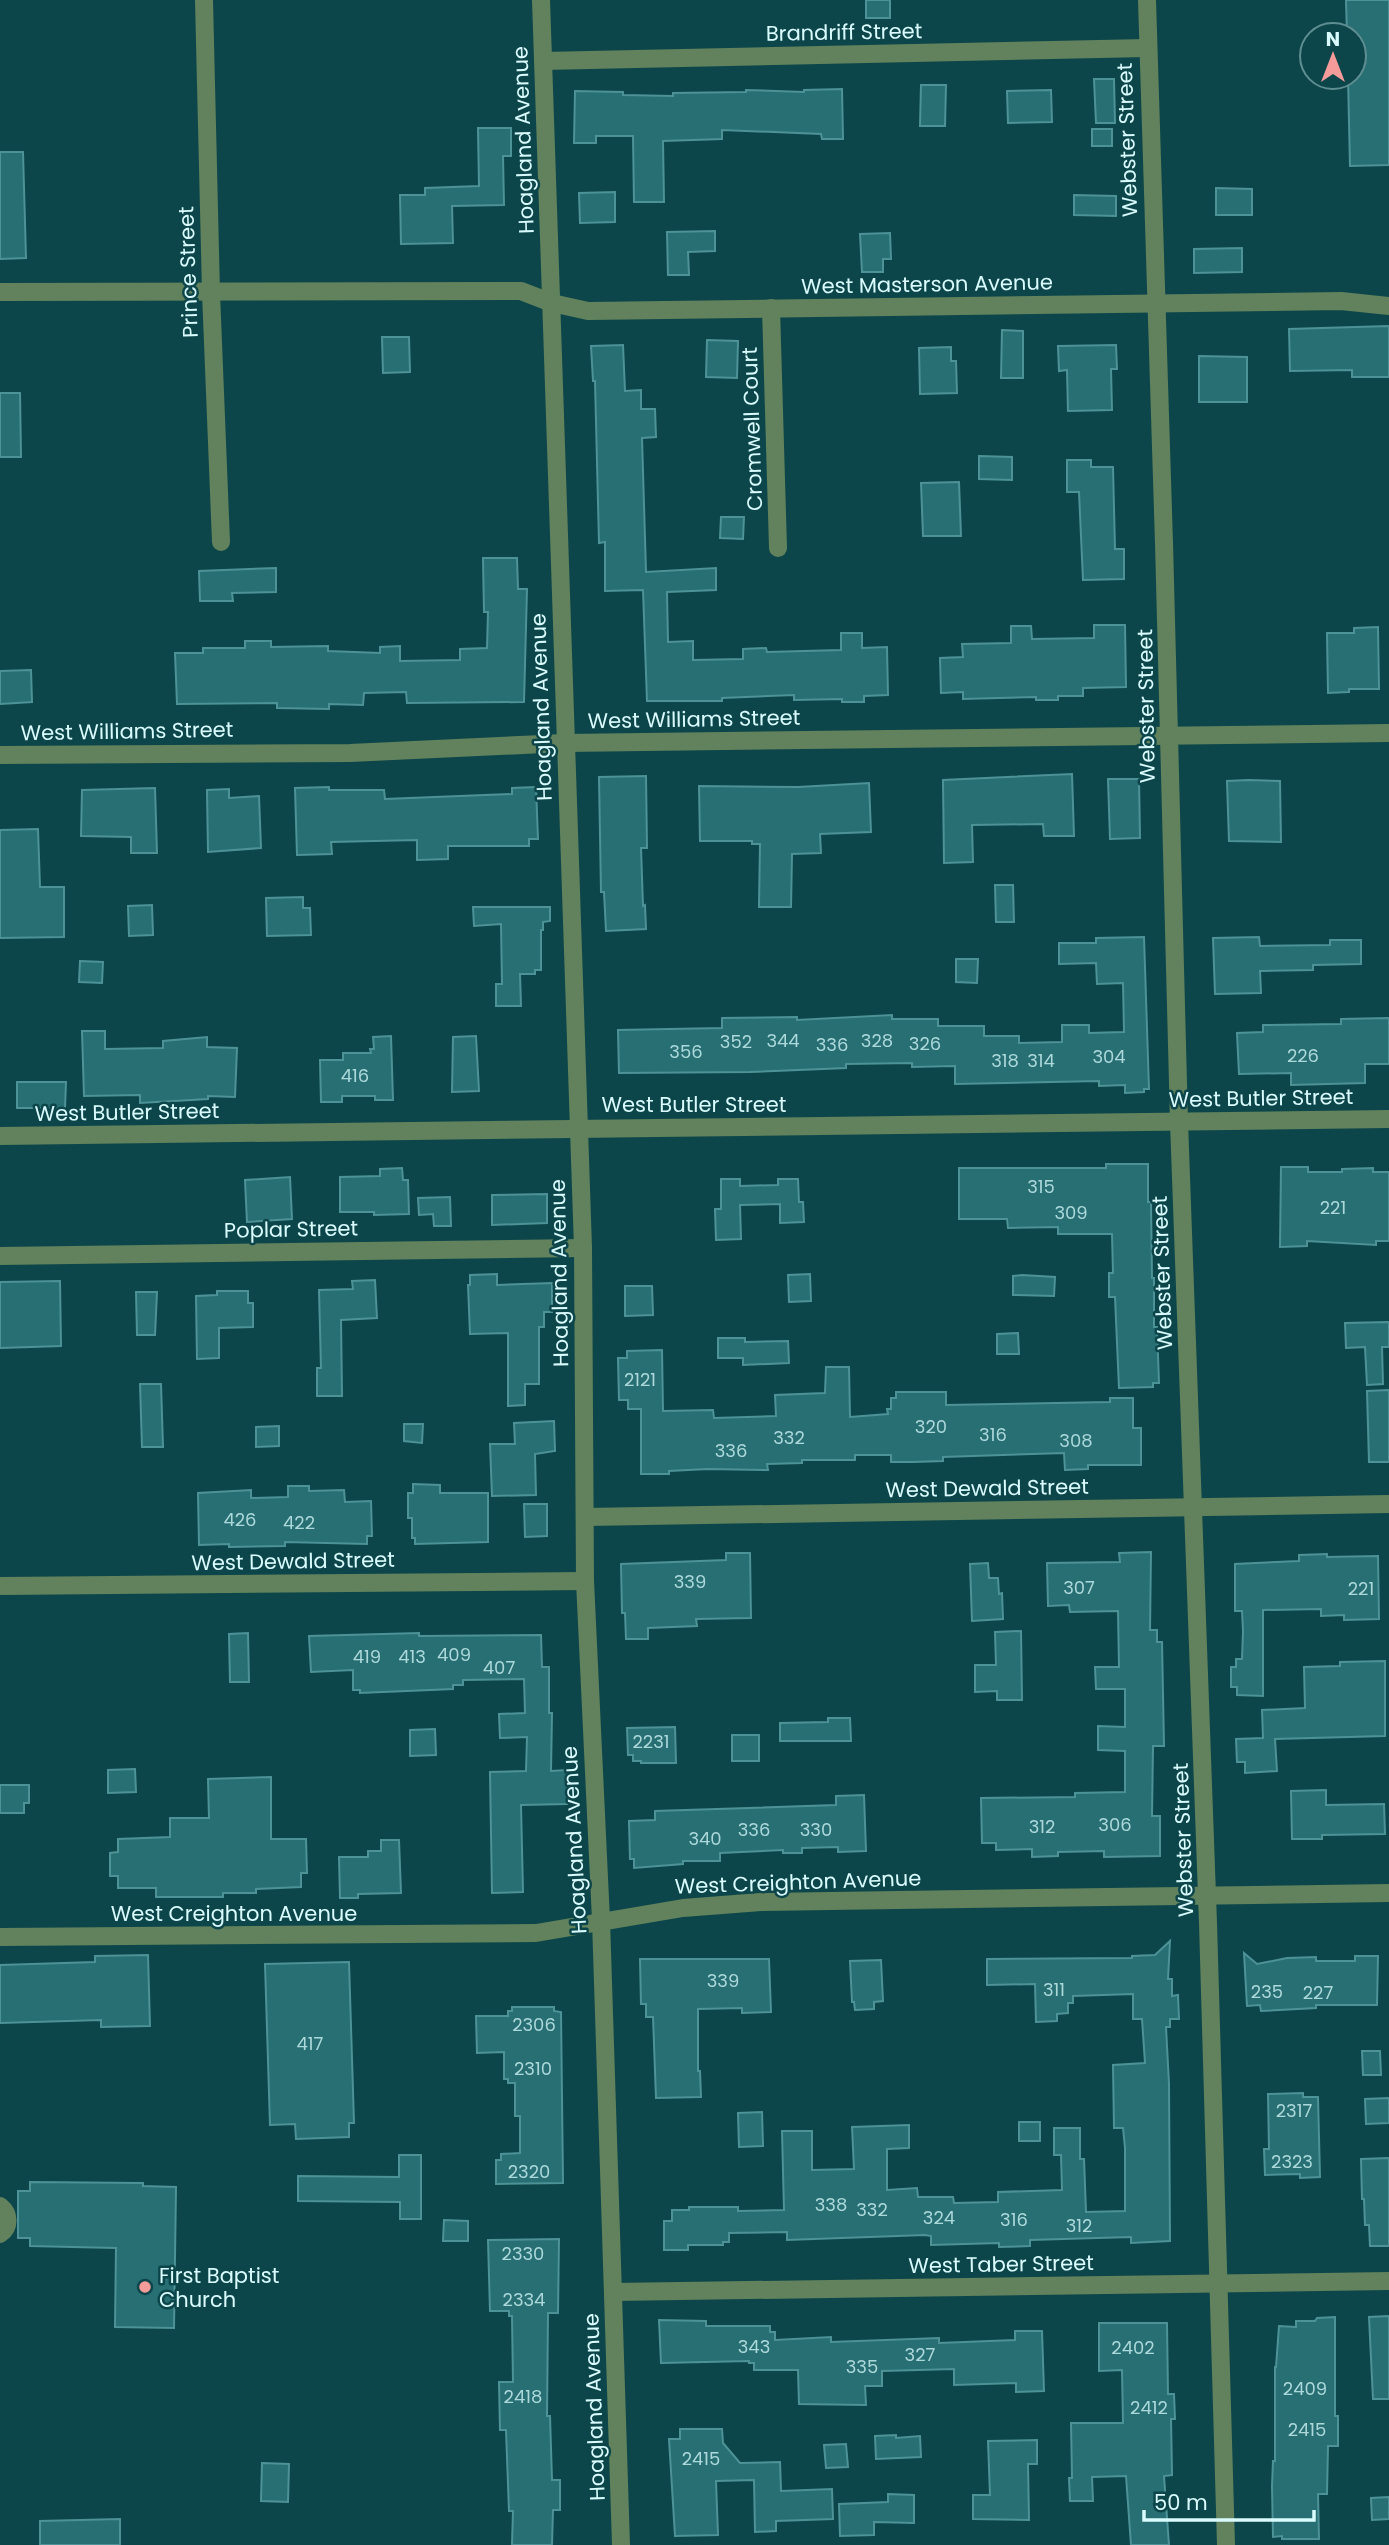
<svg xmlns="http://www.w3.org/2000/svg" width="1389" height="2545" font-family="Poppins,sans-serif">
<rect width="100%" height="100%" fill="#0d464a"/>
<g fill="#276f73" stroke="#4d9296" stroke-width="2">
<rect x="866" y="0" width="24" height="18"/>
<path d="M1346 0H1389V165L1350 166 1348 77H1354V35H1347Z"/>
<path d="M1094 79H1114L1115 123H1096Z"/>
<path d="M921 85H946L945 126H920Z"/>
<path d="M842 89 843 139H822L821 134 722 130V139L663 141 664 202H634L633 136H596V143H574L575 91 623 92V95L673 96V93L746 92V90L804 92V90Z"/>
<path d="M1051 90 1052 122 1008 123 1007 91Z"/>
<path d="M478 128H511V156H503L504 205 452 206 453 243 401 244 400 195H425V188L479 186Z"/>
<rect x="1092" y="129" width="20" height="17"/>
<path d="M0 152H23L26 258 0 259Z"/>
<path d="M1216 188 1252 189V215H1216Z"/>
<path d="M615 192V222L580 223 579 193Z"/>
<path d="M1074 195 1116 196V216L1074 215Z"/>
<path d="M715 231V251L688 252 689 275H668L667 232Z"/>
<path d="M890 233 891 259H883V272H862L860 234Z"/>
<path d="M1242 248V272L1194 273V249Z"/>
<path d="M1389 326V377H1352V370L1290 371 1289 329Z"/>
<path d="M1002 330 1023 331V378H1001Z"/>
<path d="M382 337H409L410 372 383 373Z"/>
<path d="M707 340 738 341 737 378 706 377Z"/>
<path d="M623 345 625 391 641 390V409H655L656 437 642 438 646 572 716 568V590L667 592 668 642 693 641V660L743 659V649L766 648 767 652 841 650V633H862V648L887 647 888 695 864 696V702H842V699L794 700V695L722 698V701H647L643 590 605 591V542L599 543 595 381H593L591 346Z"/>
<path d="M1116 345 1117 369H1111L1112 410 1068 411 1067 370 1059 371 1058 346Z"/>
<path d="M951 347V361H956L957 393 920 394 919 348Z"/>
<path d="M1199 356 1247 357V402H1199Z"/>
<path d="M0 393H20L21 457H0Z"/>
<path d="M979 456 1012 457V480L979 479Z"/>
<path d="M1067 460H1091V467H1113L1115 549H1124V579L1083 580 1079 492H1067Z"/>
<path d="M959 482 961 536H923L921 483Z"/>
<path d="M721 517H744L743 539 720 538Z"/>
<path d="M483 558H517L518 589H527L524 702 407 703 406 692 364 693 363 705 329 704V709L277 708V703L177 704 175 653H203V648H245V641H271V647L328 646V651L380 653V647L400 646V661L460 660V649L487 648 488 612H484Z"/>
<path d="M276 568V592L232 593 233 601H200L199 571Z"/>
<path d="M1094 625H1125L1126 687 1083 688V696H1058V700H1036V697L963 699V692L941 693 940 658 963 657 962 644 1011 643V626H1031L1032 639 1094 638Z"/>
<path d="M1378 627 1379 689H1349V692L1328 693 1327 633H1354V628Z"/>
<path d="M31 670 32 702 0 704V671Z"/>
<path d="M1072 774 1074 836H1044L1043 824 972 825 973 862 944 863 943 780Z"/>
<path d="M646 776 647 848H641L643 906 645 905 646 929 606 931 604 892H601L599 777Z"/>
<path d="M1108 779H1139L1140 838 1110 839Z"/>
<path d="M1249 780 1280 781 1281 842 1229 841 1227 781Z"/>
<path d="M869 783 871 832 820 834 821 853 792 854 791 907H759L760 844H752V841H700L699 786 798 787Z"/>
<path d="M329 787V790H384L385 799 512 794V788L536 787 538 839H529V846H448V859L417 860V840L331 842 332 854 297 855 295 788Z"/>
<path d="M155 788 157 853H131V837L81 836 82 790Z"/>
<path d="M229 789V798L259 796 261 848 208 852 207 790Z"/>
<path d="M38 829 40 887H64V937L0 938V830Z"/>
<path d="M995 885H1013L1014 922H996Z"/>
<path d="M303 897V908H310L311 935 267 936 266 898Z"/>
<path d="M152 905 153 935 129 936 128 906Z"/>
<path d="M473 907H550V921L543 922V930H541V970H535V974H520L521 1006H496V984H502L501 924 474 926Z"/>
<path d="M1144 937 1149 1089H1144V1092L1125 1093V1085L1099 1086V1081L955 1084V1066L912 1067V1063L846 1064V1068L750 1072 619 1073 618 1030 722 1028V1018L797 1017V1020L892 1015V1019H938V1026H984V1036H1019V1043L1062 1042V1025H1089V1033L1124 1032 1123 983 1097 984 1096 963 1059 964V943H1096V938Z"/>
<path d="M1259 937 1260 946 1330 945V940H1361V964L1313 965V970L1260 971 1261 993 1215 994 1213 938Z"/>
<path d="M956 959H978L977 983 956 982Z"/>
<path d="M80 961 103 962 102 983 79 982Z"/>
<path d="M1389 1018V1064H1365V1083L1291 1085V1073L1239 1074 1237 1033 1263 1032V1025L1341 1024V1019Z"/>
<path d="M82 1031H105V1049L163 1048V1041L207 1037V1047L237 1048 235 1097 208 1096V1099L140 1103V1095L84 1096Z"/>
<path d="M391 1036 393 1100H375V1096H342V1102H321L320 1060H343V1053H371L370 1049H374L373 1037Z"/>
<path d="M476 1036 479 1091 452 1092 453 1037Z"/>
<path d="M17 1082H66L65 1108H17Z"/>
<path d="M1106 1164H1148V1202H1151L1152 1278H1154V1327H1157L1159 1383H1153V1387L1119 1388 1115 1297H1109V1273H1113L1112 1234H1058V1227L1008 1228 1007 1219H959V1168H1106Z"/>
<path d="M1281 1167H1308V1172H1342V1169L1373 1168V1172H1389V1241H1376V1245L1307 1241V1246L1280 1247Z"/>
<path d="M402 1168 403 1180H408L409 1214 374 1215V1212H340V1177L380 1176V1169Z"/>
<path d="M290 1177 292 1219 247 1222 245 1180Z"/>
<path d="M721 1179H740V1186L778 1185V1179H798L799 1202H803L804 1222 780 1223V1204L740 1205 741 1239 716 1240 715 1209H721Z"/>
<path d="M547 1194V1223L492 1225V1195Z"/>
<path d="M450 1197 451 1226H434L433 1214 419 1215 418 1198Z"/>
<path d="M497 1274V1285L552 1283V1312H544V1327H539V1384H525V1405L508 1406V1333L470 1334 468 1285H470V1275Z"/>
<path d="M810 1274 811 1301 789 1302 788 1275Z"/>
<path d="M1022 1275 1055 1277 1054 1296 1013 1295V1276Z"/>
<path d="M375 1280 377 1318 341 1320 342 1396H317V1368H321L319 1290 353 1289 352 1281Z"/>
<path d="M60 1281 61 1346 0 1348V1282Z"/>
<path d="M625 1286H652L653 1315 625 1316Z"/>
<path d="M217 1291H248V1303H253V1327L219 1328V1358L197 1359 196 1296 217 1295Z"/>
<path d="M136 1292H157L155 1335H137Z"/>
<path d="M1389 1322V1347H1382L1383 1384 1367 1385 1365 1347 1346 1348 1345 1323Z"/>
<path d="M1018 1333 1019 1354H997V1334Z"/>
<path d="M718 1338H745V1342L788 1341 789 1363 743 1365V1358H718Z"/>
<path d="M662 1350 663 1411 713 1410 714 1418 776 1416 775 1395 825 1393 826 1367H849L850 1417 888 1414 887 1409H891V1398H896V1392H946V1405L1110 1402V1398H1133V1428H1141V1465H1088V1469L1065 1470 1064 1453 943 1457V1461L913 1462H891V1455H855V1460H802V1463L767 1464 768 1470 708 1469 669 1471V1474H641V1409H628V1400H619L618 1358H627V1351Z"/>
<path d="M140 1384H161L163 1447H142Z"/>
<path d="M1389 1390V1462H1369L1367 1391Z"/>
<path d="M554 1421 555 1451 535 1454 536 1495 492 1496 490 1444H515L514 1423Z"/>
<path d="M404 1424H423L422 1443 404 1441Z"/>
<path d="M279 1426V1446L256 1447V1427Z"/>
<path d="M413 1484 440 1485V1493H488V1542L415 1544V1538H412V1518H408V1493H413Z"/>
<path d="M288 1486H309V1491L344 1490 345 1502 371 1501 372 1536H367V1544L285 1542V1546L229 1547V1544L199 1545 198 1493 251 1490V1498L288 1497Z"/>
<path d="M524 1504H547V1536L525 1537Z"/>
<path d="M1151 1552 1150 1630H1157V1642H1162L1164 1746H1153L1152 1816H1160V1856L1104 1857V1851L1058 1852V1856L1032 1857V1849L996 1850V1843H982L981 1798 1075 1797V1793L1125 1792V1751L1098 1750V1726L1125 1727V1689H1096L1095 1667H1119L1118 1611 1070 1612 1069 1605 1048 1606 1047 1563 1120 1562 1119 1553Z"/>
<path d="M726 1553H750L751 1618 696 1619 697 1626 648 1628V1639H626L625 1613H622L621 1564 726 1560Z"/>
<path d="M1327 1554V1557L1378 1556 1379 1619 1344 1620V1615L1321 1616V1609L1263 1610V1696L1237 1695V1687H1231V1667H1236V1659H1242L1243 1631 1242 1611H1235V1564L1299 1561V1555Z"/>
<path d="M988 1563 989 1578H998L999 1594 1002 1593 1003 1619 972 1621 970 1564Z"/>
<path d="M1021 1631 1022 1700H997V1691L975 1692V1665H996L995 1632Z"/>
<path d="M248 1633 249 1682H230L229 1634Z"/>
<path d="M419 1633V1636L541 1635 542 1667H549V1713H552L551 1771 567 1770V1804L521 1805 523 1892 492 1893 490 1772 526 1771 527 1737 500 1738 499 1714 525 1713 524 1679 463 1680V1685H453V1689L360 1693V1690H353V1670L311 1672 309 1636Z"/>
<path d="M1385 1661V1736L1275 1739 1277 1771 1245 1773V1762H1237L1236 1739 1263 1738 1262 1710 1305 1708 1304 1667 1340 1666V1662Z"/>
<path d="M828 1718H850L851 1741H780V1723L828 1722Z"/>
<path d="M675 1727 676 1763H641V1761H633V1755H628L627 1728Z"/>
<path d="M435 1729 436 1755 410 1756V1730Z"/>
<rect x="732" y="1735" width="27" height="26"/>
<path d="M135 1769 136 1792 108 1793V1770Z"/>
<path d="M271 1777V1839H306L307 1873H301V1887L256 1889V1893H223V1897H156V1888H118V1876H110V1853L118 1852V1839L170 1837V1818H209L208 1779Z"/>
<path d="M0 1785H29V1803H24V1813H0Z"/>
<path d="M1326 1790V1805L1384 1804 1385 1834 1322 1835V1839H1292L1291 1791Z"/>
<path d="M864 1795 866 1851 838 1852V1847L802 1848V1853H783V1850L720 1853V1861H683V1864L634 1868V1859H630L629 1821 655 1820V1811L836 1805V1796Z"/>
<path d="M381 1840H399L401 1893 358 1894V1898H340L339 1857H368V1851H381Z"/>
<path d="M1170 1941 1168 1979H1172V1996L1178 1995 1179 2019H1170V2027H1166L1169 2084 1170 2241 1131 2243V2237L1030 2240V2246L999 2247V2243L931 2245V2236L925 2235 787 2240V2232L729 2233V2242H723V2245H688V2250H664V2221H672V2210H689V2207H738V2211L784 2210 782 2131H812V2170L854 2169 852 2127 909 2125V2148L887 2149V2190L917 2188 918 2197H953L954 2203 998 2202V2192L1062 2190 1061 2155H1054V2128H1080V2159H1084L1086 2212 1125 2211V2148L1123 2128H1114L1113 2065 1145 2063 1142 2019H1133V1994L1073 1996V2003H1068V2013L1057 2014V2021L1036 2022 1035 1984 987 1985V1959L1132 1958V1956L1155 1955Z"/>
<path d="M1244 1953 1257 1964 1287 1958 1316 1957V1961H1355V1956H1378L1377 2005H1316V2008L1261 2011 1260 2005 1247 2006Z"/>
<path d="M148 1955 150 2026 101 2027V2020L0 2023V1965L95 1962V1956Z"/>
<path d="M640 1959H769L771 2012 742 2013V2008L698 2009V2071H700L701 2097 656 2098 653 2017H646V2004H641Z"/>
<path d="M881 1960 883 2001 874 2002V2009L855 2010 854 2002H852L850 1961Z"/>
<path d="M349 1962 354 2123H349V2137L296 2139 295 2124 270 2125 265 1964Z"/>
<path d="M512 2007H554V2011L561 2012 563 2183 496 2184V2160H501V2154L520 2153V2116H515V2083H508V2079H504V2052L477 2053 476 2016H508V2011H512Z"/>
<path d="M1362 2051H1380L1381 2075H1363Z"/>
<path d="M1303 2093V2097H1318L1320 2177 1300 2178V2174L1265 2175 1264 2149H1269L1268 2094Z"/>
<path d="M1389 2098V2123L1366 2124 1365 2099Z"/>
<path d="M762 2112 763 2146 739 2147 738 2113Z"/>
<rect x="1019" y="2122" width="21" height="19"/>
<path d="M399 2155H421V2219H400V2202L298 2201V2176L399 2177Z"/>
<path d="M1389 2158V2246H1370L1369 2225H1365L1364 2199H1362L1361 2159Z"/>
<path d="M30 2182 143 2183V2186L176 2187 174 2328 115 2327 116 2248 30 2246V2238H18V2191H30Z"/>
<path d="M444 2220 468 2221V2241H443Z"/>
<path d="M559 2239 558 2313H548L547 2416H550L552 2480H560V2510H553L552 2545H512L513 2511H509L506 2430H500L499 2382H513L512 2316H509V2311H490L488 2240Z"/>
<path d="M1389 2316V2399H1373L1369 2317Z"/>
<path d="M1335 2317V2416H1338V2446H1328L1327 2494H1318L1319 2539H1282V2536L1273 2537 1272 2486 1273 2461H1275V2367H1276L1279 2326 1296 2327V2321H1315L1317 2318Z"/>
<path d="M659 2320 706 2321V2326H770V2332H775V2340L831 2337V2342L939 2338V2343L1015 2340V2331H1042L1044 2391 1016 2392V2383L954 2385V2369L882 2371V2386H865L866 2405 799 2404 798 2370H754V2363H749V2361L661 2363Z"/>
<path d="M1099 2323H1167L1168 2394H1174L1175 2419H1171L1172 2475 1164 2476 1169 2545H1131L1126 2476 1092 2477 1093 2501H1070L1069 2478H1072L1071 2423H1123L1122 2370 1099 2371Z"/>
<path d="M680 2429H722L723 2443 740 2463 780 2462 781 2491 832 2489 833 2519 776 2521V2531L755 2532 754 2480 716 2481 718 2535 675 2536 669 2439H680Z"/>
<path d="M896 2435V2438L920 2436 921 2457 876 2459 875 2436Z"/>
<path d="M1037 2440V2464H1028L1029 2520 973 2519V2495H990L988 2441Z"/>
<path d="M846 2444 848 2467 826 2468 824 2445Z"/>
<path d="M262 2463 289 2464 288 2502 261 2501Z"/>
<path d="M888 2494 914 2495V2523L874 2522V2535L840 2536 839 2504 888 2502Z"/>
<path d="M1389 2497V2519L1372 2520 1371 2498Z"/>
<path d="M120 2519V2545H40V2521Z"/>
</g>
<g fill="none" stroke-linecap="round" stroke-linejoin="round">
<g stroke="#61825c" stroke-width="18">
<path d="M204 0 211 293 221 542"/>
<path d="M541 0 583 1248 585 1581 601 1920 621 2545"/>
<path d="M1147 0 1164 543 1179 1122 1208 1923 1226 2545"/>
<path d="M543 61 1147 48"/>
<path d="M0 292 521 291 552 303 588 311 1341 301 1389 306"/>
<path d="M771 308 778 548"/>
<path d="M0 755 350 753 564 743 1389 733"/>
<path d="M0 1136 1389 1119"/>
<path d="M0 1256 583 1248"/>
<path d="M585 1517 1389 1504"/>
<path d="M0 1586 585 1581"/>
<path d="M0 1937 536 1933 683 1908 761 1902 1389 1893"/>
<path d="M0 2206C10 2214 10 2227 0 2234"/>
<path d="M613 2292 1389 2281"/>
</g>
</g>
<circle fill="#f59b99" stroke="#0d464a" stroke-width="2.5" cx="145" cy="2287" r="7"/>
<g text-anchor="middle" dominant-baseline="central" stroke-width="5" stroke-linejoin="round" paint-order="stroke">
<g font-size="18" fill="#acd8da">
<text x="783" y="1040">344</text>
<text x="877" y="1040">328</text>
<text x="736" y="1041">352</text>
<text x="925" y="1043">326</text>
<text x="832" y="1044">336</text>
<text x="686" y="1051">356</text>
<text x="1303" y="1055">226</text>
<text x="1109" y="1056">304</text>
<text x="1005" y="1060">318</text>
<text x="1041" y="1060">314</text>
<text x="355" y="1075">416</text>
<text x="1041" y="1186">315</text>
<text x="1333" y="1207">221</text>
<text x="1071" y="1212">309</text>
<text x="640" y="1379">2121</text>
<text x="931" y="1426">320</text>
<text x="993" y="1434">316</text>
<text x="789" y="1437">332</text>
<text x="1076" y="1440">308</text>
<text x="731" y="1450">336</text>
<text x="240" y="1519">426</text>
<text x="299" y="1522">422</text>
<text x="690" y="1581">339</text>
<text x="1079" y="1587">307</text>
<text x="1361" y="1588">221</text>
<text x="454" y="1654">409</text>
<text x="367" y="1656">419</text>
<text x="412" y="1656">413</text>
<text x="499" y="1667">407</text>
<text x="651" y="1741">2231</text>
<text x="1115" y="1824">306</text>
<text x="1042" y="1826">312</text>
<text x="754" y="1829">336</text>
<text x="816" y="1829">330</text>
<text x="705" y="1838">340</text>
<text x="723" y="1980">339</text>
<text x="1054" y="1989">311</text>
<text x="1267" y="1991">235</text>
<text x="1318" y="1992">227</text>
<text x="534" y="2024">2306</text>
<text x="310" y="2043">417</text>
<text x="533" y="2068">2310</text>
<text x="1294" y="2110">2317</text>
<text x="1292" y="2161">2323</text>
<text x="529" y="2171">2320</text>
<text x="831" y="2204">338</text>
<text x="872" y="2209">332</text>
<text x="939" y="2217">324</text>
<text x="1014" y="2219">316</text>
<text x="1079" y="2225">312</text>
<text x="523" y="2253">2330</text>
<text x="524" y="2299">2334</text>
<text x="754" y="2346">343</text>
<text x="1133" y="2347">2402</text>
<text x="920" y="2354">327</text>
<text x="862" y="2366">335</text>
<text x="1305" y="2388">2409</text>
<text x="523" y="2396">2418</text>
<text x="1149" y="2407">2412</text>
<text x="1307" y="2429">2415</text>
<text x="701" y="2458">2415</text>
</g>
<g font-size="21" fill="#d9fbfd" stroke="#0d464a">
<text transform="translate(844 32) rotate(-1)">Brandriff Street</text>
<text transform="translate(523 140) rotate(-92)">Hoagland Avenue</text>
<text transform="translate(1127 140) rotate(-92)">Webster Street</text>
<text transform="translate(188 272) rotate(-92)">Prince Street</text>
<text transform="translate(927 284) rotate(-1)">West Masterson Avenue</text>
<text transform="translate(752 429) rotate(-92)">Cromwell Court</text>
<text transform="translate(1146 706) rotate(-91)">Webster Street</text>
<text transform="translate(541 707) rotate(-92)">Hoagland Avenue</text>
<text transform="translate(694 719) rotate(-1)">West Williams Street</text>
<text transform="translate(127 731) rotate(-1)">West Williams Street</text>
<text transform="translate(1261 1098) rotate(-1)">West Butler Street</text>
<text x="694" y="1104">West Butler Street</text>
<text transform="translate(127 1112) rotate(-1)">West Butler Street</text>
<text transform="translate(291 1229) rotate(-1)">Poplar Street</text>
<text transform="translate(559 1273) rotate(-91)">Hoagland Avenue</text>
<text transform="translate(1162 1273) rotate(-92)">Webster Street</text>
<text transform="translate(987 1488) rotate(-1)">West Dewald Street</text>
<text transform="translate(293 1561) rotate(-1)">West Dewald Street</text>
<text transform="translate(574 1840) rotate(-93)">Hoagland Avenue</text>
<text transform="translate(1183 1840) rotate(-92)">Webster Street</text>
<text transform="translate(798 1882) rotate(-2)">West Creighton Avenue</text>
<text x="234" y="1913">West Creighton Avenue</text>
<text transform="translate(1001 2264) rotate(-1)">West Taber Street</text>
<text transform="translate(594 2407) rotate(-92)">Hoagland Avenue</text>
</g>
<g font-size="21" fill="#d9fbfd" stroke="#0d464a" text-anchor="start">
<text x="159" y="2275">First Baptist<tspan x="159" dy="24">Church</tspan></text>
</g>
</g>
<g transform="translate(1333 56)"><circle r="33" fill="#0d464a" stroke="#5f8e92" stroke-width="2"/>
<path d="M0-5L12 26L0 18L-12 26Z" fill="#f59b99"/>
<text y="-10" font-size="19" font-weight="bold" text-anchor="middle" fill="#d9fbfd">N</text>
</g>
<path d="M1144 2510v10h170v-10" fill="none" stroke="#d9fbfd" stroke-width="3.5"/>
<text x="1154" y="2510" font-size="21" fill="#d9fbfd" stroke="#0d464a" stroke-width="5" paint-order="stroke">50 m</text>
</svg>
